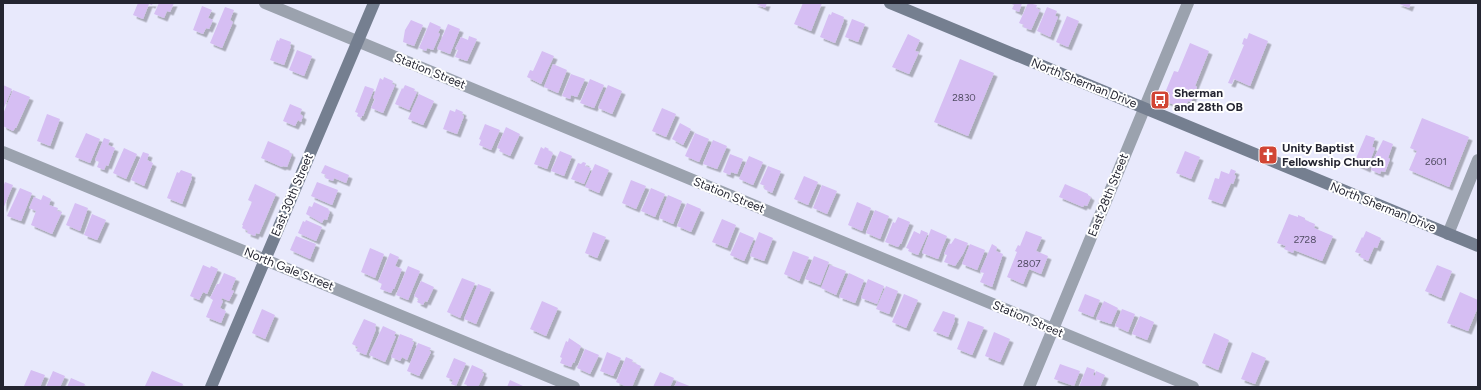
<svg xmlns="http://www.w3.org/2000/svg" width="1481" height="390" font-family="Figtree,sans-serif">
<defs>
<filter id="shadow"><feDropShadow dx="3.5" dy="3.5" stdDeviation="0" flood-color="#0004"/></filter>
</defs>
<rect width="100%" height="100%" fill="#e8e9fc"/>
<g fill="#d6bef3" filter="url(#shadow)">
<path d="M138 3H153L152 5 149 4 143 19 133 15Z"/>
<path d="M159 3H174L170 12 167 11 164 18 154 14Z"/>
<path d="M754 3H767L765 8Z"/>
<path d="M803 3H822L811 31 794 24Z"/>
<path d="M1009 3H1022L1019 12 1012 9 1014 5Z"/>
<path d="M1028 3 1037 5 1036 8 1040 10 1031 30 1023 27 1024 25 1019 23Z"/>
<path d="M1397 3H1411L1409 8Z"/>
<path d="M202 6 212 10 208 18 213 20 209 29 206 28 203 34 193 30Z"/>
<path d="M225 7 234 10 230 20 233 22 222 48 210 43Z"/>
<path d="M1047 7 1057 11 1055 16 1058 17 1050 37 1037 31Z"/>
<path d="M832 12 844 17 843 20H844L835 43 820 37 829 14 831 15Z"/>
<path d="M1067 16 1079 21 1068 47 1056 42Z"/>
<path d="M852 19 865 24 858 42 845 37Z"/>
<path d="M411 20 423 25 414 46 403 42 405 30Z"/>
<path d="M430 22 441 27 438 33 440 34 433 50 427 48 426 51 419 48Z"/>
<path d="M448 24 460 29 450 54 437 49Z"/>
<path d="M1249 33 1268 41 1250 86 1234 79 1232 84 1228 83 1244 45 1242 44 1244 38 1247 39Z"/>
<path d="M908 34 920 40 915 51 919 52 909 74 892 67Z"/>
<path d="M469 36 477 39 467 61 455 57 458 50 455 49 461 37 468 40Z"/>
<path d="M280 38 291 42 290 46H291L284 65 270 60 277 40 279 41Z"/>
<path d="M1190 43 1209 51 1195 86 1197 87 1191 102 1188 101 1185 109 1162 100 1174 71 1178 72Z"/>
<path d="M297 50 312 56 304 76 289 70Z"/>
<path d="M542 51 554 56 541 84 527 77 530 70 533 71Z"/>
<path d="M960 59 994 73 968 136 934 122Z"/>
<path d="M553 64 567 70 558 93 544 87Z"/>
<path d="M571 74 585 79 577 97 571 95 570 99 562 96Z"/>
<path d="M384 77 393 81 392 84 395 85 383 113 371 108 375 99 373 98 380 78 383 80Z"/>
<path d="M590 79 604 85 594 108 580 103Z"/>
<path d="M3 85 12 89 3 110Z"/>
<path d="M405 85 415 89 414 91 417 92 409 110 395 104 402 88 403 89Z"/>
<path d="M608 85 622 91 612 114 598 108Z"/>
<path d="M365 86 374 89 363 116H362L361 118 357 116 358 113 355 112Z"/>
<path d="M13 90 30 97 16 128H15L13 131 3 126V114Z"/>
<path d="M419 94 434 101 423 125 408 119Z"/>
<path d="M290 104 302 109 300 114 303 116 301 122 298 120 295 126 283 121Z"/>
<path d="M662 108 676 114 666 137 652 131Z"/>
<path d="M456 109 463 112 462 115 464 116 457 134 443 129 450 110 455 112Z"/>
<path d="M47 114 60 119 50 146 37 141Z"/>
<path d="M1422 118 1469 137 1449 187 1409 170 1417 151 1410 148Z"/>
<path d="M680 123 691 129 683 145 672 139Z"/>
<path d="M485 124 500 130 491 150 479 145 481 140 479 139Z"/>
<path d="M506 127 520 134 510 156 499 151 500 149 497 148Z"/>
<path d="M86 133 100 139 90 163 75 157Z"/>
<path d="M695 133 709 139 699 162 685 156Z"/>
<path d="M1366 135 1375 138 1372 147 1375 148 1367 169 1354 163Z"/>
<path d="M104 138 110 140 108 145 115 148 108 166 106 165 104 170 97 167 99 162 95 160Z"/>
<path d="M713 140 727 146 717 169 703 164Z"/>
<path d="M1383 140 1393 144 1388 158 1390 159 1385 172 1381 171 1380 174 1371 170 1374 163 1372 162Z"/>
<path d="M268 141 290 151 289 152 292 154 287 167 283 166 282 167 261 158Z"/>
<path d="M541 147 544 149 545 147 549 149 548 150 553 153 547 169 534 164Z"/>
<path d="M124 148 137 154 126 179 113 173Z"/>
<path d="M560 151 572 156 564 176 551 171Z"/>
<path d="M1185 151 1200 157 1191 179 1176 173Z"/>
<path d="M143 152 149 154 147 160 153 163 144 186 131 180Z"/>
<path d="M730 154 743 159 737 174 731 172 730 175 723 172Z"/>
<path d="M749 156 763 162 753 185 739 179Z"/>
<path d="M583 162 586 163 585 166 591 168 584 184 571 179 578 163 581 164Z"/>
<path d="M595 164 609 170 599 193 585 187Z"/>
<path d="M325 165 349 175 346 183 334 178 333 181 325 178 326 175 321 173Z"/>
<path d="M768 166 781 171 772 193 764 189 765 186 760 184Z"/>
<path d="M1231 169 1236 171 1234 175 1236 176 1233 184 1231 183 1222 204 1208 199 1215 178 1219 179 1221 171 1229 174Z"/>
<path d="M181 170 192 174 191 178H192L182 204 167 198 177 172 179 173Z"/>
<path d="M804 176 818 182 808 205 794 199Z"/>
<path d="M631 180 646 186 636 209 622 203Z"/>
<path d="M5 182 13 185 3 209V187Z"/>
<path d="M317 182 338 190 332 205 311 196Z"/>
<path d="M255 184 276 194 259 234 256 233 255 236 247 233 248 231 242 228 243 225H242L252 202 248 200Z"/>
<path d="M1065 184 1088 194V195L1091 197 1087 206 1084 205 1083 207 1059 197Z"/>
<path d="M822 185 837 191 827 214 813 208Z"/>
<path d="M20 188 32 193 21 221 7 216Z"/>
<path d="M651 188 665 194 655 217 641 211Z"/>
<path d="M43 195 51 199 49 205 58 208 57 211 62 212 52 234 31 225 36 211 29 208 34 197 41 200Z"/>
<path d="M668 195 682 201 673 224 659 218Z"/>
<path d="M314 202 329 209 328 210 330 211 327 220 324 219 322 223 306 214 309 206 312 207Z"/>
<path d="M857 202 871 208 862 231 848 225Z"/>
<path d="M75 203 88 208 80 231 66 225Z"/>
<path d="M687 203 701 209 691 232 677 226Z"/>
<path d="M875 210 889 216 880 239 866 233Z"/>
<path d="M92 214 106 220 97 240 84 235Z"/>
<path d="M1289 214 1298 217V215L1305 218V220L1315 224 1314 228 1333 236 1322 261 1294 250 1293 253 1284 249 1286 246 1277 243Z"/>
<path d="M898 217 910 222 901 244H900L898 247 885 242 893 222 895 223Z"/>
<path d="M722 219 736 225 727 248 712 242Z"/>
<path d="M306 220 322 227 316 241 298 233 303 221 305 222Z"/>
<path d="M931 229 947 236 938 259 922 253Z"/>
<path d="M921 230 928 233 918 255 908 251 909 249 906 248 914 231 920 234Z"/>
<path d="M1026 231 1042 237 1036 251 1048 256 1041 274 1029 269 1023 284 1007 277 1017 252 1015 251 1018 245 1020 246Z"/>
<path d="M1366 231 1381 238 1377 248 1374 247 1368 261 1360 257 1361 254 1355 252 1362 237 1363 238Z"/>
<path d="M593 232 606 237 597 258 585 253Z"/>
<path d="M740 232 754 238 744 261 730 255Z"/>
<path d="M759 232 773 238 764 261 750 256Z"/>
<path d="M296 236 316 244 310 259 290 250Z"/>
<path d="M955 238 968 243 963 254 955 266 944 262 947 255 944 254 949 243 951 244Z"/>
<path d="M970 244 985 250 977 270 962 264Z"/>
<path d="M992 244 997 247 996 251 1003 254 992 287 980 282 984 273 980 272Z"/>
<path d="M370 248 384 254 375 278 361 272Z"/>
<path d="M793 251 809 257 799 281 784 274Z"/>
<path d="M390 253 399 257 395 266 402 269 394 289H393L391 293 380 289 382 284 378 282Z"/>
<path d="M814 256 829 262 820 285 805 279Z"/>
<path d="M203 265 210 268 211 266 218 269 207 294 203 292 199 300 190 296Z"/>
<path d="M830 265 846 271 836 295 821 288Z"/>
<path d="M1437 265 1452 271 1441 298 1425 291Z"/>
<path d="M408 266 420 271 408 300 396 295Z"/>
<path d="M224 273 236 278 231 290 234 291 229 301 222 298 221 300 223 301 220 308 226 311 221 323 206 317 213 300 210 298 217 284H219Z"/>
<path d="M849 273 864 280 855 303 839 297Z"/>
<path d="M462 278 475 283 460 318 447 312Z"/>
<path d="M868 279 884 286 877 304 861 298Z"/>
<path d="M421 281 434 287 427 302 425 301 423 305 417 302 419 299 414 296Z"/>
<path d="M478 284 491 289 476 324 464 319Z"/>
<path d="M886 286 898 291 889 314 876 309Z"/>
<path d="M1460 292 1478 300V307L1468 331 1447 323Z"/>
<path d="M904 294 918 300 906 328 892 322Z"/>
<path d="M1085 294 1100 300 1093 317 1078 311Z"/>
<path d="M542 301 558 308 546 336 530 329Z"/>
<path d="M1104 301 1118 308 1111 324 1096 319Z"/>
<path d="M262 309 275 315 265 339 252 333Z"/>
<path d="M1122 309 1135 314 1128 332 1115 326Z"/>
<path d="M943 311 955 315 954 320H955L948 337 933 331Z"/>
<path d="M1140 316 1154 322 1147 340 1132 334Z"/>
<path d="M364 319 376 324 375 328 376 329 366 355 356 351 358 347 352 344Z"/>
<path d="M968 321 984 327 972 355 957 349Z"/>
<path d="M383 326 396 332 394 336H396L385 362 369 355Z"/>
<path d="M994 332 1010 339 1000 362 985 356Z"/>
<path d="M1214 333 1229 340 1218 370 1202 363Z"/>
<path d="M400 334 413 339 412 342H414L407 360 402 357 400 361 391 357Z"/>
<path d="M569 338 581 346 574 363 573 362 571 367 560 363 562 358 560 357 566 341 568 342Z"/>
<path d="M418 343 431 348 429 351 431 352 419 376 407 371Z"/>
<path d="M585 349 599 355 590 374 577 368Z"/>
<path d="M607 352 621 358 613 376 600 371Z"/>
<path d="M1252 352 1266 358 1255 384 1241 379Z"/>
<path d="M626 357 633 360 632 362 641 366 632 387H627L616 382Z"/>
<path d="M454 358 466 363 456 386 451 384 453 380 446 377Z"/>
<path d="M1060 364 1080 371 1074 386 1054 379Z"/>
<path d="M472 365 483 370 482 373 484 374 478 387H466L467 385 464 384Z"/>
<path d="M1087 367 1095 370 1093 375 1095 376 1096 371 1105 375 1100 387H1079Z"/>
<path d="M31 370 45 375 40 387 24 386Z"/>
<path d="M53 371 65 376 60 387H46Z"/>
<path d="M152 371 183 384 182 387H148L145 386Z"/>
<path d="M660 372 674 378 670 387H653Z"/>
<path d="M71 378 85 384 84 387H67Z"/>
<path d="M510 380 523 386 522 387H507Z"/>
<path d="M677 381 692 387H674Z"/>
</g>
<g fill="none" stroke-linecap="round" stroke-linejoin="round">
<g stroke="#9ba2ae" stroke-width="12">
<path d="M265 3 1193 387"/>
<path d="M3 152 574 387"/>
<path d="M1448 234 1478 160"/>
<path d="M1029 387 1188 3"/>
</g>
<g stroke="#757f90" stroke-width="12">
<path d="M890 3 1478 246"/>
<path d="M211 387 374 3"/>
</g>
</g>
<defs>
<g id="bus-square" transform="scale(1)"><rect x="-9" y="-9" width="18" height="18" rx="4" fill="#d14534" stroke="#fff"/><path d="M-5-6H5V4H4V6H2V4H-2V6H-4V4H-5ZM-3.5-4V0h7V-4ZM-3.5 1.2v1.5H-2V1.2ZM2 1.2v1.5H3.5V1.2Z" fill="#fff"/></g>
<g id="church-square" transform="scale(1)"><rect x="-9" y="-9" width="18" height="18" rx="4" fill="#d14534" stroke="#fff"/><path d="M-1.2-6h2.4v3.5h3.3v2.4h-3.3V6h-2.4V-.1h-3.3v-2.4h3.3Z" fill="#fff"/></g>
</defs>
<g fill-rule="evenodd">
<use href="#bus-square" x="1160" y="100"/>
<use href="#church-square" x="1268" y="155"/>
</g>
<g text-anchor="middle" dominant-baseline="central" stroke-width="4" stroke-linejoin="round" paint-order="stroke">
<g font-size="10" fill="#504b62">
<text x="964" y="97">2830</text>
<text x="1436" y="161">2601</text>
<text x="1305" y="239">2728</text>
<text x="1029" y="263">2807</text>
</g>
<g font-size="12" fill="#242531" stroke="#fff">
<text transform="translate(430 71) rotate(22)">Station Street</text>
<text transform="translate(1084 83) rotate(22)">North Sherman Drive</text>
<text transform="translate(292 195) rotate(-67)">East 30th Street</text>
<text transform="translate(729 195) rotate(22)">Station Street</text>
<text transform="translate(1108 195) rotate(-68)">East 28th Street</text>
<text transform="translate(1383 207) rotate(22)">North Sherman Drive</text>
<text transform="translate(289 269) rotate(22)">North Gale Street</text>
<text transform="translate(1028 319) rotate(23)">Station Street</text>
</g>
<g font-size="12" font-weight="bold" fill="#242531" stroke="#fff" text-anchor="start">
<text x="1174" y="93">Sherman<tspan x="1174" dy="14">and 28th OB</tspan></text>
<text x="1282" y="148">Unity Baptist<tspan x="1282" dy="14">Fellowship Church</tspan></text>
</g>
</g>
<rect width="1481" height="390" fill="none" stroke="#242531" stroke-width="8"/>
</svg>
